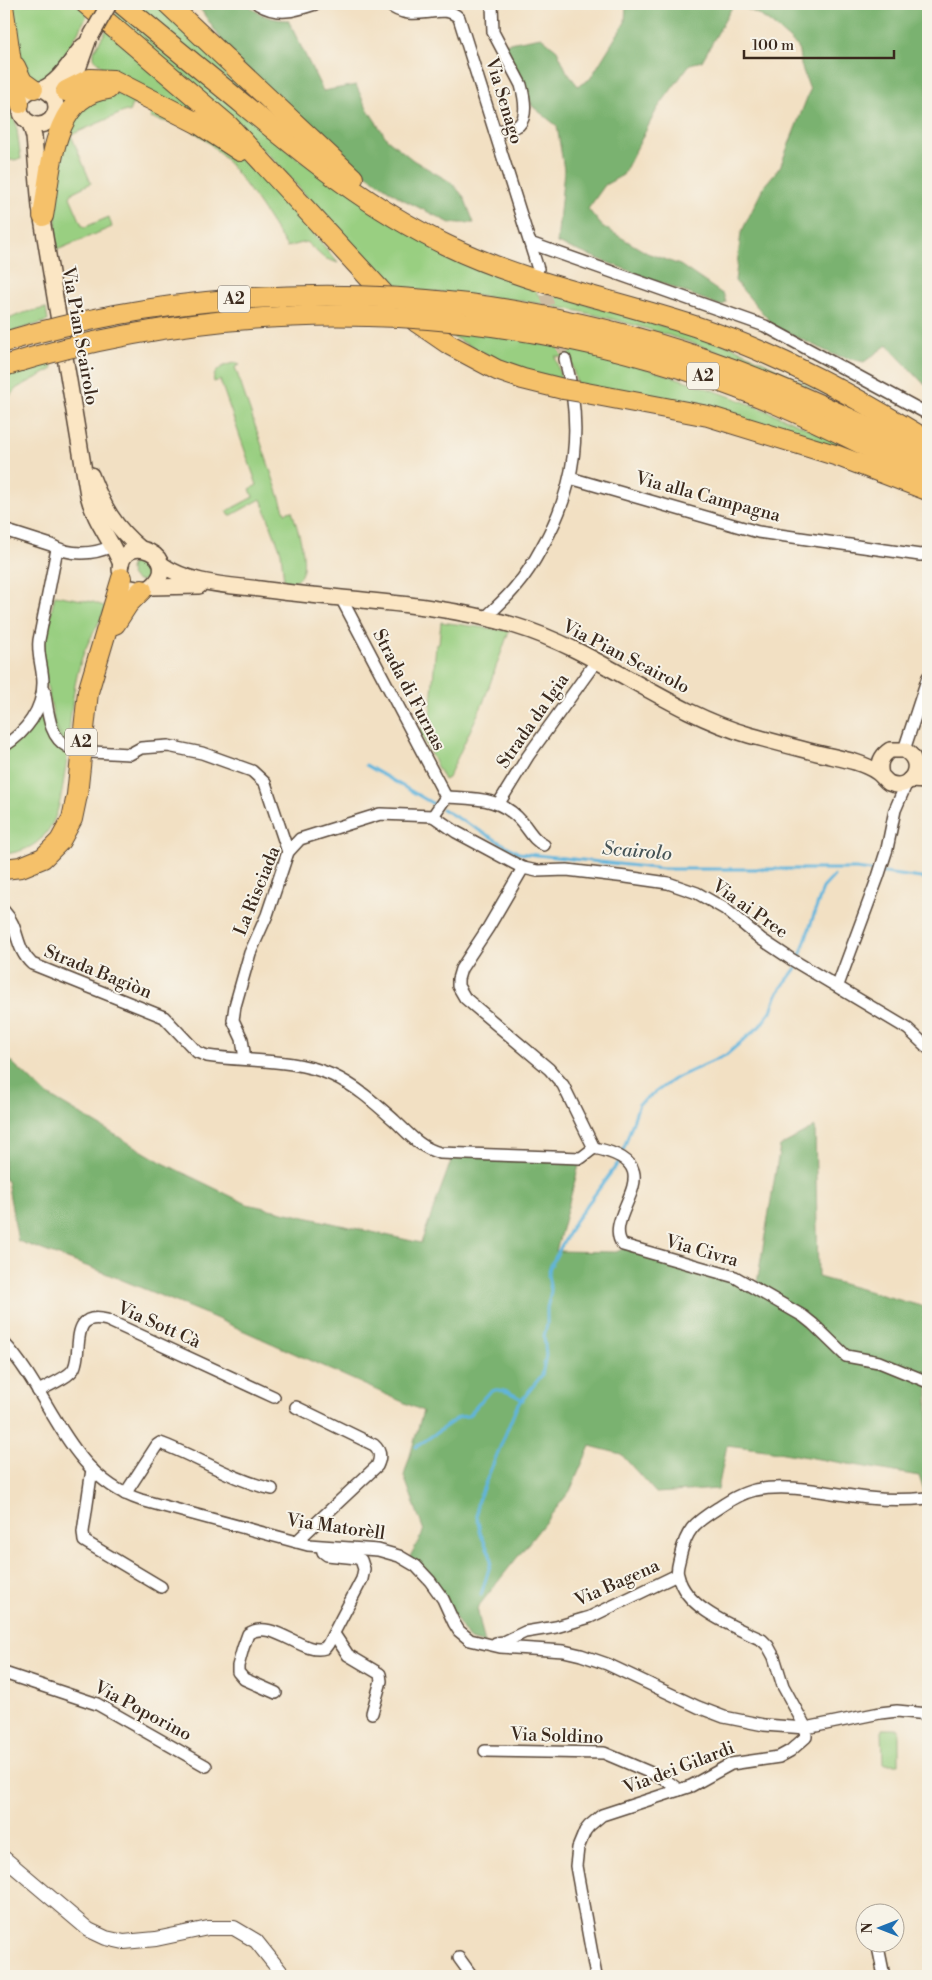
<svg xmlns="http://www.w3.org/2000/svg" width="932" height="1980" font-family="'Libre Bodoni',serif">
<rect width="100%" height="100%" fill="#f7f3e8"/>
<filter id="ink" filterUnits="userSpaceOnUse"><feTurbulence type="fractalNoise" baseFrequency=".02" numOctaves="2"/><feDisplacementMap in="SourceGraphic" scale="10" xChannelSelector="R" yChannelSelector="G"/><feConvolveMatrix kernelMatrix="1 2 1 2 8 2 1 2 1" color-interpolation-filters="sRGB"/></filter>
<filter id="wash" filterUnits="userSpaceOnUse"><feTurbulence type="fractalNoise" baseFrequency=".0096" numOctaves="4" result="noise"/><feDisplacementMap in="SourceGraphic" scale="20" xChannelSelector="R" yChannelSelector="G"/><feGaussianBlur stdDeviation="1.12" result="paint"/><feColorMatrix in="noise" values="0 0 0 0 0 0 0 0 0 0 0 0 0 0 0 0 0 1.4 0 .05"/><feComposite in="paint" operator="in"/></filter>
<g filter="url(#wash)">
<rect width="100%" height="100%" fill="#f2e0c3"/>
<g fill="#99cf81" stroke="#6a7c50">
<path d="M9 4H76L88 14 55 73 44 81 36 82 22 71Z"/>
<path d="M131 4H162L324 159Z"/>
<path d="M119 9 300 160 535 289 538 295 551 298 549 293 732 346 841 401C744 360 646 322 542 304 491 296 440 293 388 288L275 161 113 19Z"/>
<path d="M107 29 232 136 105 70 94 58V51Z"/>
<path d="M115 93C132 96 147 104 162 111 187 123 213 136 235 154 274 184 306 224 338 263L324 258 306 242 287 247C263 211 226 146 187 128 175 123 162 121 150 118L152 112 132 104 129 112 126 111 71 135 91 183 73 192 70 197 82 225 85 227 109 217 112 227 57 250C55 217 55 185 60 153L58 152C66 121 78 92 115 93Z"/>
<path d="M4 100 16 123 21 159 4 161Z"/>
<path d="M46 308 48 321 4 334V321L23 313Z"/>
<path d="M436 328C471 333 507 336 542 343 649 363 765 405 861 454L577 385 570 358 555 356 562 382 514 369Z"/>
<path d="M51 362 53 369 17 388 4 402V374Z"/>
<path d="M235 363 240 365 235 367 285 513 292 511C296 525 320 588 284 581L281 552 261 499 230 516 227 511 253 497 250 489 257 485 220 380 214 382C211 371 225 364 235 363Z"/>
<circle cx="141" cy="570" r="11"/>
<path d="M55 595 93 602 106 607C100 623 90 637 84 652 73 681 71 713 68 743L57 733 41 658Z"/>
<path d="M441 622 509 631 483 703 448 778 444 780 418 729 427 727 430 718 436 644 439 643Z"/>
<path d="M43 698C48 710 65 741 67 751 68 759 65 770 64 778 59 817 49 850 4 854V750L23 739 36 716Z"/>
<path d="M882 1729H899V1764H883Z"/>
</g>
<g fill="#7ab26f" stroke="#5a6e46">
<path d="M197 4H248C257 15 274 20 288 20L323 91 356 85 365 105 387 139 413 160 452 183 464 197 474 223H450L402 199 335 153 233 57Z"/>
<path d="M626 4H928V384L923 383 887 345 864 362 834 355 774 326 735 281 741 233 764 186 780 167 810 90 801 65 798 47C780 31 759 9 735 6L731 9 702 61 690 64 657 109 623 175 605 185 588 209 602 226 647 253 680 265 724 295 726 303 721 306 557 243 564 170 557 126 532 106 527 91 504 44 541 37 557 50 567 72 578 86 590 79 625 22Z"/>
<path d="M4 1055 46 1094 161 1162 247 1204 421 1243 454 1153 581 1158 556 1251 616 1252 627 1247 756 1289 780 1146 815 1127 818 1277 928 1308V1503L919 1476 766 1450 727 1445 718 1489 656 1493 621 1454 590 1446 570 1491 477 1608 485 1644 470 1640 443 1599 408 1560 424 1531 404 1476 423 1411 213 1317 100 1271 18 1241 7 1181 4 1179Z"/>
</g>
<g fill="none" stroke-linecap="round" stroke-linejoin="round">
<g stroke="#61b5dd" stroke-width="3">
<path d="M366 765 437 806"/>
<path d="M442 809 519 853 663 869H856L928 879"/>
<path d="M800 956 823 888 834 876"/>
<path d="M623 1151 639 1104 674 1079 726 1055 760 1026 771 1011 777 994 796 968"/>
<path d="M416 1447 459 1417 468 1416C490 1393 489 1379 523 1400"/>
<path d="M481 1595 491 1562 490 1554 481 1535 477 1518V1503L517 1406 542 1375 546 1355 544 1336 547 1325V1308L551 1291 548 1275 550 1267 575 1221 619 1162"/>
</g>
</g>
</g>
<g filter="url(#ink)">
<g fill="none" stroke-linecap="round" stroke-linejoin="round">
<path stroke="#cdbca2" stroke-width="11" stroke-dasharray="11 5.5" stroke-linecap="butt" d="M541 279 565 359"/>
<g stroke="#564537" stroke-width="14">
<g id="minor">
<path d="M258 4C278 16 294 11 315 4"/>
<path d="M388 4C414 26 442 0 459 18L538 269"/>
<path d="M492 4 493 32 521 85C524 96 528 116 519 125 513 129 502 130 495 132"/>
<path d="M530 243 765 326 928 414"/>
<path d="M570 478 758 532 920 555 928 554"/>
<path d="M4 530 51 545C70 556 93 555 112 546"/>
<path d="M341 598 446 797"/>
<path d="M485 618C496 607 508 597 517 585 527 574 535 560 542 547 577 486 583 426 565 359"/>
<path d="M44 689C48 709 48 737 68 747"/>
<path d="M4 746C26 732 43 710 43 683 43 668 37 655 39 640L57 549"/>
<path d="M904 750 928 677"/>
<path d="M91 752 130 754 141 748 168 746 202 753 252 771 265 783 288 852"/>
<path d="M446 797C476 799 501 797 522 822 530 831 533 840 544 845"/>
<path d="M499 803 528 756 597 660"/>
<path d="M433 816 456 832 523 868 537 871 567 870 626 877 668 883 697 893 725 909 761 939 791 959 908 1029 928 1048"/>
<path d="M433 816 446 797"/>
<path d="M523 868 488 928 461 969 458 979V986L465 998 549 1069 563 1085 594 1148"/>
<path d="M4 911C20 928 14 947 32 964L164 1017 197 1052 207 1056C248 1062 293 1058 332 1075 355 1085 376 1104 394 1120 409 1134 420 1148 440 1153L581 1158 594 1148"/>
<path d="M838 985 878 877 887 849 895 810 907 782"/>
<path d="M245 1059 242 1039 233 1020 235 1006 250 953 267 915 288 852 300 839 380 814 433 816"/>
<path d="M594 1148C679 1165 599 1215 623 1245L735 1277 803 1316 813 1324 846 1356 879 1362 928 1382"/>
<path d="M4 1343C51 1393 68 1477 141 1500L308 1545 378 1550 399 1556 416 1566 430 1581 443 1599 454 1623 459 1631 470 1640 500 1647 564 1651 581 1655 607 1664 698 1707 724 1717 764 1725 806 1728 880 1713 897 1711 928 1714"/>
<path d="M38 1391C47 1386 70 1377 74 1368 83 1349 69 1310 107 1320L274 1397"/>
<path d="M92 1469 83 1532 84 1541 161 1587"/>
<path d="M125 1494 157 1445 160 1443C198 1457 232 1480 272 1489"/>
<path d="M296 1542 377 1466C381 1458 381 1451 374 1445L296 1407"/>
<path d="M334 1634 348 1655 380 1674 381 1681 372 1713"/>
<path d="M496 1643 504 1642 525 1632 556 1627 590 1617 677 1575"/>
<path d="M4 1673 97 1704 206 1766"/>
<path d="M276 1693 244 1679 238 1672V1666L243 1648 248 1634C272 1617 303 1656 325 1648L328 1644 362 1579 364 1569 361 1560 357 1558 327 1555 323 1552 322 1547"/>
<path d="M485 1751 604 1753 663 1778 679 1790"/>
<path d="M877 1942 884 1976"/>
<path d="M459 1958 472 1976"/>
<path d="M596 1976 576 1866 578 1848 585 1831 589 1826 602 1815 691 1786 731 1764 779 1757 790 1751 806 1737V1728L783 1686 774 1657 768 1646 762 1640C735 1627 685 1609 678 1575 676 1570 679 1562 680 1557 686 1530 694 1523 718 1508 729 1501 741 1493 755 1490 792 1483 830 1494 868 1498 887 1500 908 1500 928 1498"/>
</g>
</g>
<g stroke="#564537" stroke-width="16">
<path id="tertiary" d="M4 1858 89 1930 106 1938 124 1942 156 1939 208 1928H234L256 1941 284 1976"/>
</g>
<g stroke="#564537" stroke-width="18">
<g id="secondary">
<circle cx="38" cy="107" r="18"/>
<path d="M42 89C61 81 70 61 83 46"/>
<path d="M65 92 78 69 88 41"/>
<path d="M30 123 34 137 40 207 88 495C95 523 111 539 121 564"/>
<path d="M91 475C103 506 114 527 141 549"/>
<path d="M161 564C189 584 227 585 260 589 345 601 434 601 516 626 599 651 666 711 749 735 775 742 800 749 826 755 843 759 862 762 877 772 882 775 884 780 889 783 911 793 927 762 904 750H890C881 756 878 764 881 775"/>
<path d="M120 570C123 528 186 558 151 587"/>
<path d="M132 588 142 590 151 587 199 586"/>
<path d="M909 780 928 781"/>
</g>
</g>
<g stroke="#564537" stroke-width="20">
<g id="primary">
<path d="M4 6C9 38 12 71 20 104"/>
<path d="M16 66 23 81 34 89"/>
</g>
</g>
<g stroke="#564537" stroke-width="22">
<g id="motorway">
<path d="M86 4 228 125 385 295 418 323 450 345 497 370 523 379 563 389"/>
<path d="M122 4C162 38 203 71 244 105 308 158 371 209 446 245 528 285 618 300 703 329 783 356 856 397 928 441"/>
<path d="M168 4 353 178"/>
<path d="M66 91 90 79 113 80 199 124 240 151"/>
<path d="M43 216C51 174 51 94 108 89"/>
<path d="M468 304C639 326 777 378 928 458"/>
<path d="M461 322C555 333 648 354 737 388 803 413 866 445 928 478"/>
<path d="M581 392 708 416 838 456 927 490"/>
<path d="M115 624 128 604 142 590"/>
<path d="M4 869 21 867 43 858 60 841 72 819 77 795 88 692 122 578"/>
</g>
</g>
<use href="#minor" stroke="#fff" stroke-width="11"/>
<use href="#tertiary" stroke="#fff" stroke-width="14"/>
<use href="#secondary" stroke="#fbe6c4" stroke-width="15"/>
<use href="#primary" stroke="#f5c16b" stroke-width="18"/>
<use href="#motorway" stroke="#f5c16b" stroke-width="20"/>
<g stroke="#564537" stroke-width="18" stroke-linecap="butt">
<path id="secondary-bridge" d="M91 36 109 4"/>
</g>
<g stroke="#564537" stroke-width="22" stroke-linecap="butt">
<g id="motorway-bridge">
<path d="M4 342C153 297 313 286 468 304"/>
<path d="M4 366C152 320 307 306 461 322"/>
<path d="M563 389 581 392"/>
</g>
</g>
<use href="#secondary-bridge" stroke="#fbe6c4" stroke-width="15"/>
<use href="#motorway-bridge" stroke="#f5c16b" stroke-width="20"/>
</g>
</g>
<g text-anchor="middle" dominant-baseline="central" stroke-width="4" stroke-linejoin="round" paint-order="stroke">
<g fill="#f7f3e8" stroke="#73665b" stroke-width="1">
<rect x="218" y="285.5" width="32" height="27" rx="4"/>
<rect x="687" y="362.5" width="32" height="27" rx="4"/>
<rect x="65" y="728.5" width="32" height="27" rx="4"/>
</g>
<g font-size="16" font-weight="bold" fill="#3b2a1e">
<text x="234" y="299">A2</text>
<text x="703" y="376">A2</text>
<text x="81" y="742">A2</text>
</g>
<g font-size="18" fill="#3b2a1e" stroke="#f7f3e8">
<text transform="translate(504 101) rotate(73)">Via Senago</text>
<text transform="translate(80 336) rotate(80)">Via Pian Scairolo</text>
<text transform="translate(708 497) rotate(15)">Via alla Campagna</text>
<text transform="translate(626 657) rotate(27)">Via Pian Scairolo</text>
<text transform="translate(409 690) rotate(62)">Strada di Furnas</text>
<text transform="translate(533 721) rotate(-55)">Strada da Igia</text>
<text transform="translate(257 891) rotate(-68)">La Risciada</text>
<text transform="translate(750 909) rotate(35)">Via ai Pree</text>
<text transform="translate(98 972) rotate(22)">Strada Bagiòn</text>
<text transform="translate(702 1251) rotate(16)">Via Civra</text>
<text transform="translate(159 1325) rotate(24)">Via Sott Cà</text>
<text transform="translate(336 1527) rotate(8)">Via Matorèll</text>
<text transform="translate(617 1583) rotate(-24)">Via Bagena</text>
<text transform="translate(143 1711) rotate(28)">Via Poporino</text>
<text transform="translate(557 1736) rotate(2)">Via Soldino</text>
<text transform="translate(679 1768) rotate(-21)">Via dei Gilardi</text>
</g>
<g font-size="19" font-style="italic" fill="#465457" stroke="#f7f3e8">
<text transform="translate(637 851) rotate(5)">Scairolo</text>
</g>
</g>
<rect width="932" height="1980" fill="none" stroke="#f7f3e8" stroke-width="20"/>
<g transform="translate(880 1928) rotate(270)"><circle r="24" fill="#f7f3e8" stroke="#aca397"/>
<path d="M0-4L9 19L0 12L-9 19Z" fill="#1f6fb2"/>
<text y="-8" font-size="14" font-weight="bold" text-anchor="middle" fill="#3b2a1e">N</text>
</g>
<path d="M744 50v8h150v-8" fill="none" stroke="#3b2a1e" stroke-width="2.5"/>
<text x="752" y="50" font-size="15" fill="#3b2a1e" stroke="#f7f3e8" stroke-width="4" paint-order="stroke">100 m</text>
</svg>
